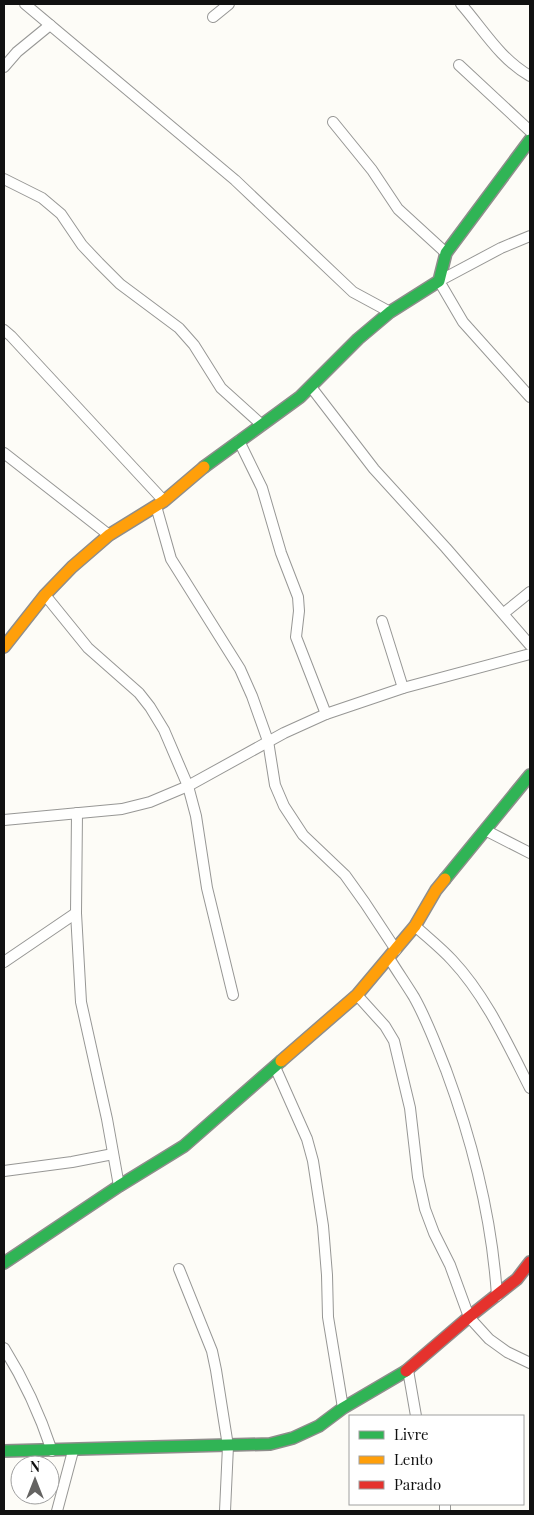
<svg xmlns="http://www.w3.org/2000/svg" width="534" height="1515" font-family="'Playfair Display',serif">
<rect width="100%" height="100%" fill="#fdfcf7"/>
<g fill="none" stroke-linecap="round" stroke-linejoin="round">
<g stroke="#979795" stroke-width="12">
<g id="street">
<path d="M25 4 235 180 353 292 390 312"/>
<path d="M461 4C483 29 500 59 530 76"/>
<path d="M213 17 229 4"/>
<path d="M459 65 530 131"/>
<path d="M4 67 17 52 50 25"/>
<path d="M333 122 372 170 398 209 446 253"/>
<path d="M4 179 42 198 61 214 82 245 99 263 120 284 179 328 194 345 221 388 262 425"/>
<path d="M530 236 501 248 439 281 463 322 530 397"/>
<path d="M4 330 11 336 164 501"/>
<path d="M311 387 374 469 446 548 530 645"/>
<path d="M239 441 262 488 281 553 298 597 299 611 296 637 326 714"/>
<path d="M4 453 109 535"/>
<path d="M156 506 171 559 240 669 252 696 268 741 275 785 284 806 303 835 345 875 365 903 396 950"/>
<path d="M45 595 88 648 139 693 150 707 164 730 188 786 196 816 207 888 233 995"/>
<path d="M504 613 530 592"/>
<path d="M382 621 403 688"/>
<path d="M77 813 76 913 81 1002 107 1119 119 1186"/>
<path d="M4 820 122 809 150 802 188 786 284 733 326 714 403 688 530 654"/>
<path d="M485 830 530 853"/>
<path d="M415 926C427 937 441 948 452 960 486 996 508 1045 530 1088"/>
<path d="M389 958C397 971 406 984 414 997 427 1020 436 1045 446 1070 473 1143 492 1219 497 1296"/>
<path d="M4 962 76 913"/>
<path d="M357 995 385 1026 394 1041 410 1108 418 1177 425 1209 434 1233 450 1265 469 1317 489 1339 507 1352 530 1363"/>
<path d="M275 1067 307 1139 313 1161 323 1226 327 1275 328 1317 343 1408"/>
<path d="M4 1171 72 1162 113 1154"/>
<path d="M179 1269 212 1351 216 1370 228 1446 225 1511"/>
<path d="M4 1348C24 1380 40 1415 52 1451"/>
<path d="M408 1370 416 1416"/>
<path d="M445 1504V1511"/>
<path d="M57 1511 73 1451"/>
</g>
</g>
<g stroke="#8e8d8b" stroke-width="14">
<g id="fast">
<path d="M204 467 300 397 358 339 390 312 439 281 446 253 530 140"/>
<path d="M445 879 530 775"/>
<path d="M4 1263 119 1186 184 1146 281 1061"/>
<path d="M4 1451 270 1444 293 1438 319 1426 343 1408 406 1371"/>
</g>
</g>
<g stroke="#8e8d8b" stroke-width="14">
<g id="slow">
<path d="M4 647 45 595 72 567 109 535 164 501 204 467"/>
<path d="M281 1061 357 995 415 926 436 890 445 879"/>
</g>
</g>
<g stroke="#8e8d8b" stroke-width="14">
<path id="jam" d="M406 1371 469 1317 517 1279 530 1262"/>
</g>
<use href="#street" stroke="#fffffe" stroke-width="10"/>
<use href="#fast" stroke="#30b455" stroke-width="11"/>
<use href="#slow" stroke="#ff9f0a" stroke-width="11"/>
<use href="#jam" stroke="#e5322d" stroke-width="11"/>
</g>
<rect width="534" height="1515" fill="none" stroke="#111111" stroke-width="10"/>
<rect x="349" y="1415" width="175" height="90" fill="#ffffff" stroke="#a0a0a0"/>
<rect x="359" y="1431" width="25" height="8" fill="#30b455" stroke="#a0a0a0"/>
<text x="394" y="1440" font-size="15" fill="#111111">Livre</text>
<rect x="359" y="1456" width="25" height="8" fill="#ff9f0a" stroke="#a0a0a0"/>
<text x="394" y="1465" font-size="15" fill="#111111">Lento</text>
<rect x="359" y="1481" width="25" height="8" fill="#e5322d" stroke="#a0a0a0"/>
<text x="394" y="1490" font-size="15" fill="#111111">Parado</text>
<g transform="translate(35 1480)"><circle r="24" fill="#ffffff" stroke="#a0a0a0"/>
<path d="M0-4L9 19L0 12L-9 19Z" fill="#646362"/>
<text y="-8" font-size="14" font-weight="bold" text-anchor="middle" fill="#111111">N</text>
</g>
</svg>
